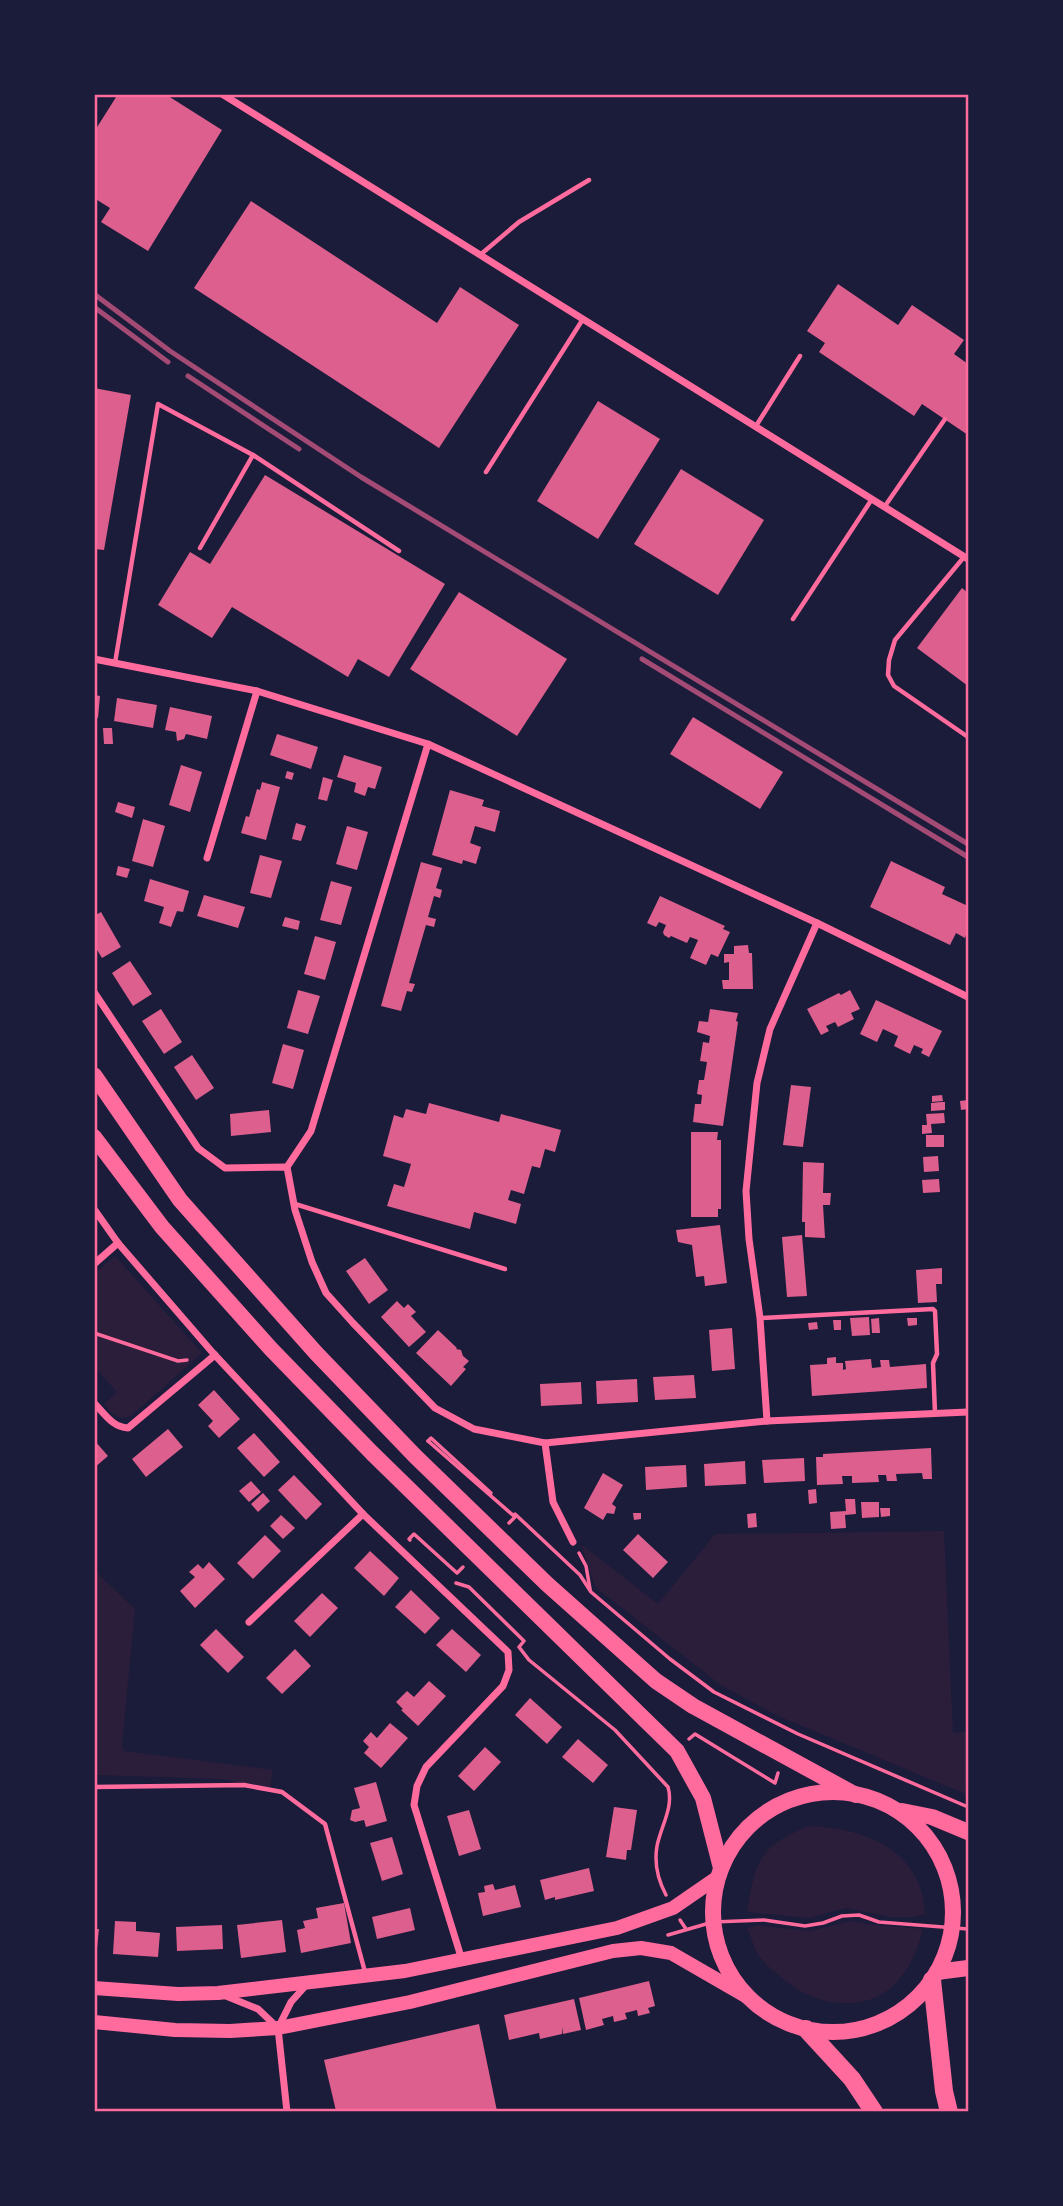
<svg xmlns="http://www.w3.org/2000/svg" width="1063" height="2206" font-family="Roboto,sans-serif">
<rect width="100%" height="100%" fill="#1b1b3a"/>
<g fill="#2a1e3b">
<path d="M115 1256 202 1353 131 1416C117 1421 112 1414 104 1404L117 1392 95 1368 94 1274Z"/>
<path d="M944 1531 953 1733 968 1731V1795L778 1716 722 1686 595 1587 581 1544 658 1604 715 1534Z"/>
<path d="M94 1570 135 1609 122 1745 124 1751 273 1770 270 1788 221 1779 95 1775Z"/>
<path d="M808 1826C863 1827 923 1850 925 1914L915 1917H890L847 1908 809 1918 747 1912C756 1860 758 1848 808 1826Z"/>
<path d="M852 1921C876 1926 899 1926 923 1929 918 1949 909 1971 893 1986 862 2014 813 2005 784 1980 775 1972 763 1963 757 1953 753 1945 751 1936 747 1928L758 1925 809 1931Z"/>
</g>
<g fill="#dd5f8e">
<path d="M118 94H165L222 130 148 251 101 222 110 208 94 198V132Z"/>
<path d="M251 201 437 323 460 287 519 325 439 448 194 288Z"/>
<path d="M838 284 898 325 912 305 964 340 954 354 968 364V435L922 404 914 416 819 352 825 343 807 331Z"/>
<path d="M94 388 131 395 104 550 94 549Z"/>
<path d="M598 401 660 439 598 539 537 501Z"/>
<path d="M681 469 764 520 718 595 634 544Z"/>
<path d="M265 475 445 584 389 677 358 659 348 677 232 607 212 638 158 605 190 552 210 564Z"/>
<path d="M962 588 968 593V686L917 648Z"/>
<path d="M459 592 567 659 517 736 410 669Z"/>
<path d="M94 695 100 696 98 718H94Z"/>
<path d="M117 698 157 705 153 728 114 721Z"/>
<path d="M170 707 212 716 207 739 186 734 184 739 177 741 176 732 165 730Z"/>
<path d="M693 717 783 772 760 809 670 754Z"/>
<path d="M103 728H112L113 744H104Z"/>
<path d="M277 734 318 747 311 769 270 755Z"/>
<path d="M344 755 382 767 375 789 368 787 365 796 354 792 356 783 337 777Z"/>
<path d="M181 765 202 772 190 812 169 805Z"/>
<path d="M287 771 294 773 292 780 285 778Z"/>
<path d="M323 777 333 780 327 801 318 799Z"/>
<path d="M262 782 280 787 266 840 241 833 246 816 249 817 257 789 260 790Z"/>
<path d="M450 790 484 800 482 806 500 811 495 832 475 826 470 843 481 847 476 864 463 860 462 864 432 855Z"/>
<path d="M118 802 135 807 132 818 115 812Z"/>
<path d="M143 819 165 826 153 867 132 861Z"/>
<path d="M296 823 306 826 301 841 292 839Z"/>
<path d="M347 826 368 832 357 870 336 864Z"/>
<path d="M260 855 282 861 271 898 250 893Z"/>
<path d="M891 861 945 887 942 894 968 906V929L965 938 956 933 950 945 870 907Z"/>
<path d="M421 862 442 868 436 888 442 890 440 898 434 896 428 917 436 919 434 927 426 925 409 983 415 984 412 992 407 991 401 1011 381 1006Z"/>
<path d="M118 866 130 869 127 878 116 875Z"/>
<path d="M150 879 189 891 183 912 177 911 171 927 159 923 164 907 144 901Z"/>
<path d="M331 881 352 887 341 925 320 920Z"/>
<path d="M204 895 245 907 238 928 197 916Z"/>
<path d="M660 896 725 926 723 929 730 932 718 957 711 954 706 965 690 958 698 940 690 937 687 943 671 936 669 938 664 935 663 932 666 925 659 922 656 927 647 923Z"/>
<path d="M101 912 121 947 102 958 94 945V916Z"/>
<path d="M285 917 300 921 298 930 282 926Z"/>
<path d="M315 936 336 942 325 980 304 974Z"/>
<path d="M748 945 749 953H752L753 989H723L722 980H729V962L724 963V954H734V946Z"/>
<path d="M130 961 152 994 133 1006 112 973Z"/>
<path d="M298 990 320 996 308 1034 287 1028Z"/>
<path d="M850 990 860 1009 851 1013 854 1019 838 1027 835 1022 826 1026 829 1031 821 1035 807 1009 839 993 841 995Z"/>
<path d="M876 1000 942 1031 929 1057 921 1053 923 1049 914 1045 910 1054 894 1046 898 1036 883 1029 877 1042 860 1034Z"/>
<path d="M161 1009 182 1042 164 1054 142 1021Z"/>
<path d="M710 1009 738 1013 736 1021 738 1022 723 1126 693 1122 695 1104H701L702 1095 697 1094 699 1080H704L707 1062 700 1061 703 1042 709 1043 710 1036 697 1032 699 1021 708 1022Z"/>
<path d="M283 1044 304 1050 293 1089 272 1083Z"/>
<path d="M192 1055 214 1088 196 1100 174 1067Z"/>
<path d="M791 1085 811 1087 803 1147 783 1145Z"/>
<path d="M942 1095 943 1101 932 1102V1096Z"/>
<path d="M968 1100V1109L961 1110 960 1101Z"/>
<path d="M941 1102H945V1110L931 1111V1103Z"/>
<path d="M429 1103 499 1122 501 1114 561 1130 555 1152 545 1149 540 1168 532 1166 524 1194 511 1190 508 1200 521 1204 516 1224 474 1212 470 1229 387 1206 394 1184 404 1187 411 1164 383 1156 394 1115 403 1118 406 1109 426 1114Z"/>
<path d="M269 1110 271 1132 231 1136 230 1114Z"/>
<path d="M944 1113 945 1123 931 1124 932 1133 922 1134V1125H927L926 1114Z"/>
<path d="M691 1132H718L717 1140H721V1209H718V1217H691Z"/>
<rect x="926" y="1135" width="18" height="12"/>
<path d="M938 1156 939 1171 924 1172 923 1157Z"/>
<path d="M803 1162 824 1163 823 1193H831L830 1205H823L825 1238 805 1237V1222H802Z"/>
<path d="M939 1179 940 1192 923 1193 922 1180Z"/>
<path d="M720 1225 727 1283 705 1286 704 1276 696 1277 692 1245 678 1242 676 1230Z"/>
<path d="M802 1235 807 1296 787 1297 782 1237Z"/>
<path d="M365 1258 388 1290 369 1304 346 1271Z"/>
<path d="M942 1268V1284H936L937 1302 918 1303 916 1270Z"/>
<path d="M397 1301 404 1308 408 1304 416 1312 411 1316 426 1332 409 1347 381 1317Z"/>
<path d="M869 1317 870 1335 852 1336 850 1318Z"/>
<path d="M879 1318 880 1333H872L871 1319Z"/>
<path d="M907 1318H917V1325L908 1326Z"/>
<path d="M833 1320H841V1330H834Z"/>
<path d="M817 1322 818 1329 809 1330 808 1323Z"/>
<path d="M732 1328 735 1369 712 1371 709 1330Z"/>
<path d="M438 1330 457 1348 456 1349 461 1350 463 1356 469 1361 463 1367 466 1369 451 1386 416 1353Z"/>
<path d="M836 1357V1363H843V1370L846 1369 845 1361 871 1359 872 1368 881 1367 880 1360H889L890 1367 926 1364 927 1388 812 1396 810 1365 827 1364V1358Z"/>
<path d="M694 1375 696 1398 655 1400 653 1377Z"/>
<path d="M637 1379 638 1402 597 1404 596 1381Z"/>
<path d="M581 1382 582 1404 541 1406 540 1384Z"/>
<path d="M214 1390 240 1419 219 1438 208 1426 213 1421 198 1405Z"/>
<path d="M168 1429 183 1447 146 1477 132 1459Z"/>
<path d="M254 1433 280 1462 264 1477 237 1448Z"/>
<path d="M94 1440 108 1456 94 1468Z"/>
<path d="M931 1448 932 1479H923L922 1473 896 1474 897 1481H887L886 1475H878L879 1482 852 1483V1476H842L843 1484 817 1485 816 1457H823V1454Z"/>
<path d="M804 1458 805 1481 764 1483 762 1460Z"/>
<path d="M745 1461 746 1484 705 1486 704 1464Z"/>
<path d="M686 1465 687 1487 646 1490 645 1467Z"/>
<path d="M603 1473 623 1485 612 1504 616 1507 614 1514 607 1513 603 1520 584 1508Z"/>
<path d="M294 1475 322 1504 306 1520 278 1490Z"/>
<path d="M251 1481 261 1492 249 1502 239 1491Z"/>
<path d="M816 1489 817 1503 809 1504 808 1490Z"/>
<path d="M263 1493 270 1501 258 1512 251 1504Z"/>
<path d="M845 1499H855L856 1514 845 1515 846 1528 831 1529 830 1512 846 1511Z"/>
<path d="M861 1502H879V1517L862 1518Z"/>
<path d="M880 1508H890V1516L881 1517Z"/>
<path d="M633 1513H641V1519L634 1520Z"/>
<path d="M756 1513 757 1527 748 1528 747 1514Z"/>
<path d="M281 1515 295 1528 283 1539 270 1526Z"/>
<path d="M638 1534 668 1562 653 1578 623 1550Z"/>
<path d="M265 1535 281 1551 253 1579 237 1563Z"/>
<path d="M370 1551 399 1578 384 1596 354 1568Z"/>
<path d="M209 1562 225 1579 195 1608 180 1591 195 1577 189 1572 198 1564 203 1569Z"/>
<path d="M411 1590 440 1618 425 1634 395 1607Z"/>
<path d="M322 1593 338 1608 310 1637 294 1621Z"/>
<path d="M216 1629 244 1657 228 1673 200 1645Z"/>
<path d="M452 1629 481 1655 466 1672 436 1645Z"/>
<path d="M295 1649 311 1666 282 1694 266 1678Z"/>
<path d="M429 1681 446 1696 418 1726 401 1710 403 1709 396 1702 407 1691 414 1697Z"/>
<path d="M530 1698 562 1727 547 1744 515 1715Z"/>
<path d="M390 1723 408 1738 381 1768 364 1753 369 1747 363 1741 371 1732 377 1738Z"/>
<path d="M578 1739 608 1765 593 1783 562 1757Z"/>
<path d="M485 1747 501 1762 474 1791 458 1776Z"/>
<path d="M376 1782 387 1821 366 1827 364 1820 355 1822 350 1820 352 1810 360 1808 354 1788Z"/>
<path d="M614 1807 637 1810 631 1850H627L626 1860 606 1857Z"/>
<path d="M469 1810 481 1849 459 1856 447 1816Z"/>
<path d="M392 1837 403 1874 382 1881 370 1843Z"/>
<path d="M589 1868 594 1891 555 1900V1897L545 1900 540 1880Z"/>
<path d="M493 1884 495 1890 515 1885 521 1907 483 1916 478 1893 485 1892 484 1886Z"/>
<path d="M344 1903 351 1943 301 1953 297 1930 305 1928 303 1921 318 1918 316 1908Z"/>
<path d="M410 1908 415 1930 377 1939 372 1917Z"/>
<path d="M282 1920 286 1952 241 1958 237 1925Z"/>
<path d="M115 1921 136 1922V1931L160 1933 158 1957 113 1954Z"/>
<path d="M222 1925 223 1949 177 1951 176 1927Z"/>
<path d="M94 1929H99L96 1958H94Z"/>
<path d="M649 1981 655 2006 648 2008 650 2013 638 2016 637 2010 625 2013 627 2019 614 2022 613 2016 602 2019 604 2025 586 2030 579 1998Z"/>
<path d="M574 1999 581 2030 563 2034 562 2027V2034L540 2039 539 2033 509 2040 504 2015Z"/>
<path d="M479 2024 497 2111H336L324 2060Z"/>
</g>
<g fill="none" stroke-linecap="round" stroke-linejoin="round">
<g stroke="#ff6b9d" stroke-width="3.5">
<path d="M94 1333 178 1361 187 1360"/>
<path d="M428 1441 515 1517 509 1523"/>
<path d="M428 1441 431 1438 491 1493"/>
<path d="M515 1514 580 1575 591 1592 670 1659 714 1692 798 1734 968 1807"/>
<path d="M410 1540 409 1539 414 1534 457 1573 463 1567"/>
<path d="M579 1553 586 1566 590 1589"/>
<path d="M456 1583 469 1587 524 1641 519 1647 529 1660 615 1730 668 1787C674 1807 661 1826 657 1846 654 1863 658 1880 666 1895"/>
<path d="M689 1739 695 1734 775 1783 778 1773"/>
<path d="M680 1920 686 1929"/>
<path d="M668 1935 713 1922 764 1920 805 1926 823 1923 842 1916 859 1915 879 1922 968 1929"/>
</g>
<g stroke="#ff6b9d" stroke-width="4.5">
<path d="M480 255 519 222 589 180"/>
<path d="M756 426 800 356"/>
<path d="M253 455 399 551"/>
<path d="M486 472 583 319"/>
<path d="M885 506 945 419"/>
<path d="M964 557 895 640 889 660 888 675 894 686 968 737"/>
<path d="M793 619 872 499"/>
<path d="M115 663 158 404 253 455 200 548"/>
<path d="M295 1204 505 1269"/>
<path d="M761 1318 933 1309 935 1311 937 1354 933 1363 935 1413"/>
<path d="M94 1787 244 1785 282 1792 325 1824 365 1972"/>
</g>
<g stroke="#ff6b9d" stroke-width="7">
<path d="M222 94 968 559"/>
<path d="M94 659 257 691 428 744 817 923 968 997"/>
<path d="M207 858 257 691"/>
<path d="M94 992 198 1148 225 1168 287 1167 295 1210 312 1262 326 1293 353 1323 435 1408 474 1429 545 1443 553 1502 573 1542"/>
<path d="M287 1167 311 1131 428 744"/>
<path d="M94 1209 118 1243 213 1353 363 1514 508 1652 509 1670 503 1686 426 1767 417 1786 414 1805 462 1960"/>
<path d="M94 1264 118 1243"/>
<path d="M94 1403C105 1414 112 1427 128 1428L215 1355"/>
<path d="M767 1421 760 1318 749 1239 746 1191 757 1083 770 1029 817 923"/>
<path d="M545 1443 767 1421 968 1412"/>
<path d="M249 1622 363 1514"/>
<path d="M226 1996 258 2009 277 2027"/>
<path d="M287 2112 278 2028 291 2002 308 1983"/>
</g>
<g stroke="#ff6b9d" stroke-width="14">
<path d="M94 1988 178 1994 218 1993 405 1971 617 1928 673 1908 718 1877"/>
<path d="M94 2022 175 2030 230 2031 278 2028 410 2002 613 1951 641 1948 671 1953 749 1998"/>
</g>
<g stroke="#ff6b9d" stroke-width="16">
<path d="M94 1075 180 1200 316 1353 415 1456 547 1584 656 1681 693 1706 856 1795"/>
<path d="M94 1137 162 1227 271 1349 372 1453 677 1751 703 1798 721 1868"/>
<circle cx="833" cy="1912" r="120"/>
<path d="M902 1811 932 1817 968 1832"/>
<path d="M937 1972 968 1968"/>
</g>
<g stroke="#ff6b9d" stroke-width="18">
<path d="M932 1980 944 2091 949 2112"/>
<path d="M806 2029 852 2079 874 2112"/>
</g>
<g stroke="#a44b75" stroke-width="5">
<path d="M94 294 170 351 361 477 968 844"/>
<path d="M94 307 168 362"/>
<path d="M188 376 299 449"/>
<path d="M642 659 968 857"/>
</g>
</g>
<rect width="1063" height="2206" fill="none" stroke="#1b1b3a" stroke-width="192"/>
<rect x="96" y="96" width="871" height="2014" fill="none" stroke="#ff6b9d" stroke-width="2.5"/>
</svg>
